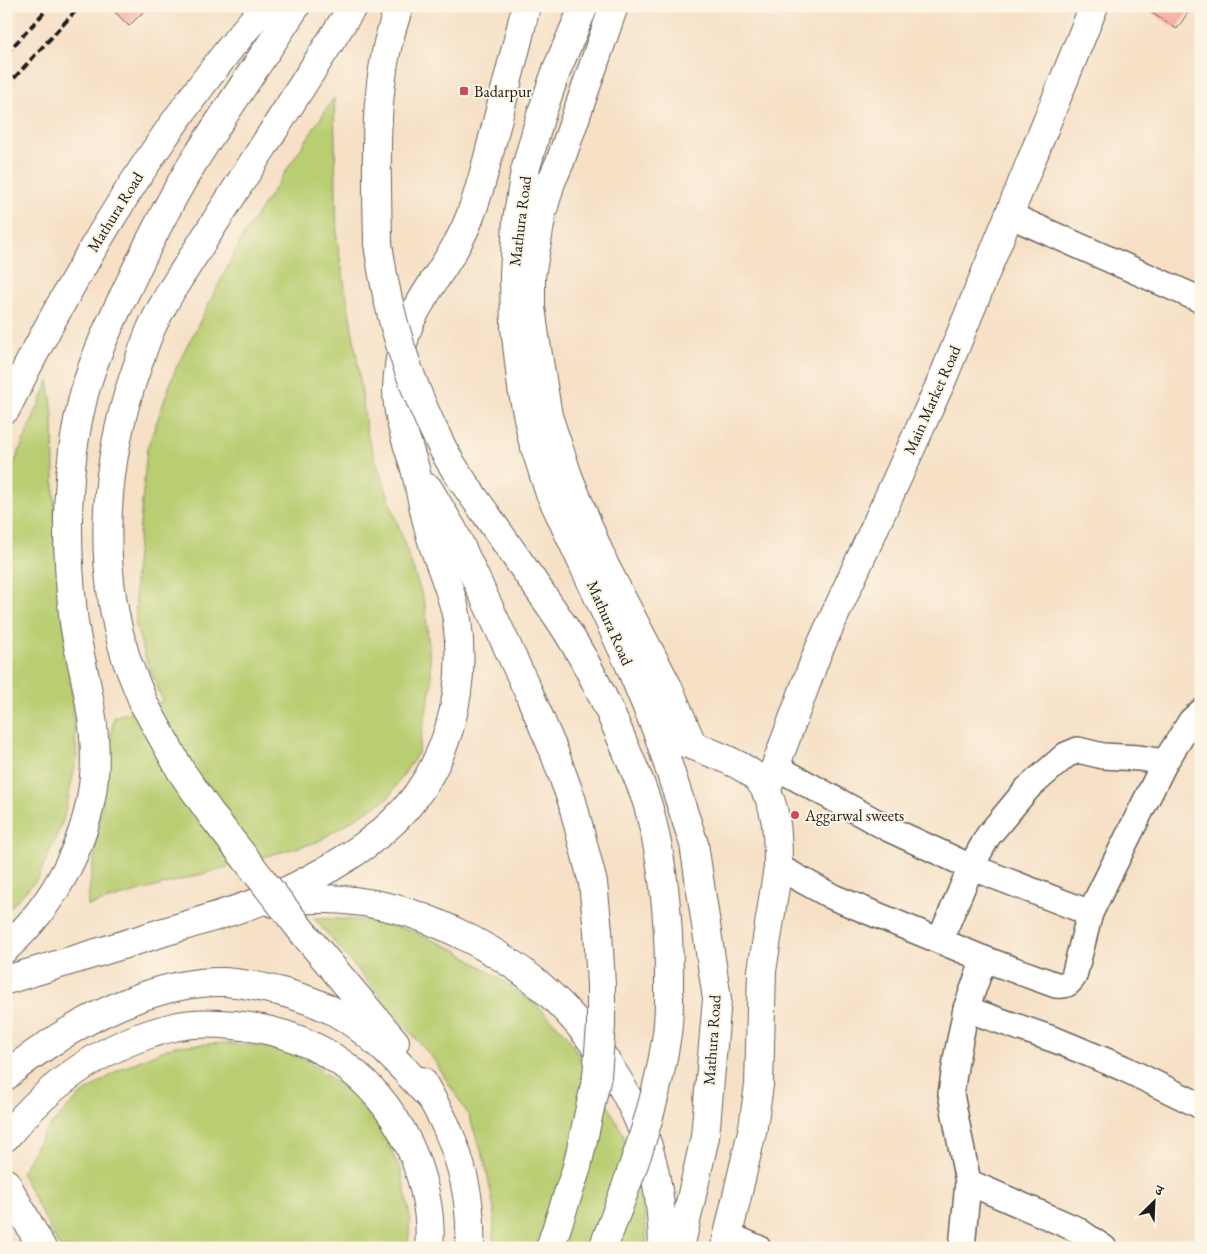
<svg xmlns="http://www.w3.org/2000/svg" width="1207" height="1254" font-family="'EB Garamond','Noto Serif Devanagari',serif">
<rect width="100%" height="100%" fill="#fcf5e5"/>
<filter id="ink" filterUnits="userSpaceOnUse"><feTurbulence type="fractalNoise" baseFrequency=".02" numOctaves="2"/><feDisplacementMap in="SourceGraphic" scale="10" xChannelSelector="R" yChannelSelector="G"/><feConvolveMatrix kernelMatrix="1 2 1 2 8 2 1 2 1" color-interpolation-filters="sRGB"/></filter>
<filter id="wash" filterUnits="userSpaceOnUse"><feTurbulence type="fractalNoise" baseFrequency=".0096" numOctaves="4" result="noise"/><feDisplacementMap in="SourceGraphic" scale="20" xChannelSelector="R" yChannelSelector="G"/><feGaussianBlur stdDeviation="1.12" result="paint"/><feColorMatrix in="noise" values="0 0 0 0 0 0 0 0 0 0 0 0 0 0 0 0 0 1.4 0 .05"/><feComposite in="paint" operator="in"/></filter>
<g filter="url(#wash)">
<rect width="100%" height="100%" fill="#f6e0c6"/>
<g fill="#b9ce72" stroke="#6a7547">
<path d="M334 98 337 240 357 357 367 434 425 604 432 683 418 753 388 798 317 842 87 906 114 717 163 701 147 662 136 626 135 576 147 449 176 368 245 233Z"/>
<path d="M49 381 53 416 55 541 70 673 77 759 63 821 38 878 6 912V482Z"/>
<path d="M314 918 368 920 412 931 456 950 503 981 536 1005 566 1034 603 1096 623 1134 645 1217 647 1248H529L523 1245 521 1248H493L494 1209 485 1162 469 1116 434 1060Z"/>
<path d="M224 1043 267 1047 305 1059 345 1089 380 1127 401 1171 410 1216 408 1248H60L21 1173 43 1134 77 1098 120 1069 174 1046Z"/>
</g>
<g id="blocks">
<g fill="#f6a197">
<path d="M109 6H149L129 26Z"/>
<path d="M1141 6H1192L1177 29Z"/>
</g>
</g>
</g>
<g filter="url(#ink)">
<use href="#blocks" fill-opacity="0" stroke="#686158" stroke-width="1"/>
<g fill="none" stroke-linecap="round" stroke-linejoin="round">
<g stroke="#686158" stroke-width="28">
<g id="minor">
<path d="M1009 215 1201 300"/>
<path d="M776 767 889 829 971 867 1090 913 1165 762 1191 721 1201 712"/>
<path d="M778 867 833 897 984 959 1056 985C1066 986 1069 984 1074 976L1090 913"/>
<path d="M940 940 971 867 988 836 1027 789 1066 755 1078 750 1103 756 1139 758 1165 762"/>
<path d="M966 1009 1058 1041 1123 1068 1201 1106"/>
<path d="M968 1182 1076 1229 1104 1248"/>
<path d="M728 1235 758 1248"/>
<path d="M962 1248 968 1182 951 1094 956 1060 966 1009 984 959"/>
</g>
</g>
<g stroke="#686158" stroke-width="30">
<g id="tertiary">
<path d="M614 6 560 162 551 182 542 213 531 276V307L535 337 548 416 568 476 594 540 605 566 668 687 693 746"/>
<path d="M676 740C697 747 742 763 757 778 778 800 778 839 778 867L762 971 759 1085 753 1127 725 1248"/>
<path d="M766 792 817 654 942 380 1094 6"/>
</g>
</g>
<g stroke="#686158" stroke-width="30">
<g id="primary">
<path d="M584 6 557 69 540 118 525 171 517 220 514 275 515 327 522 388 532 438 549 491 627 659 658 734 694 844 717 999 705 1137 680 1248"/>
<path d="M428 488 453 530 528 691 553 749 572 801 593 883 598 931 601 986"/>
<path d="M273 903C305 897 346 898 379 905 432 915 502 952 543 988 582 1022 617 1071 638 1119 655 1158 662 1205 663 1248"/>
<path d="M6 980C60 964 114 948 167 931 207 919 246 908 284 892 300 885 315 876 330 868 352 855 374 840 393 822 447 770 467 693 457 620 453 594 442 571 434 547 425 520 421 492 414 465 406 440 397 416 397 389 398 366 402 341 411 320 428 285 455 255 469 219 481 189 488 157 496 126 506 86 517 46 526 6"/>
</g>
</g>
<g stroke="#686158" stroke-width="30">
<g id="trunk">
<path d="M378 243C377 177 373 108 388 43 391 31 395 19 399 6"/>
<path d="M6 409C77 265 160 128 265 6"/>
<path d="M144 704C138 688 131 673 126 658 96 562 104 460 137 367 141 355 145 343 150 331 156 317 164 304 171 291L353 6"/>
<path d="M305 935 395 1042"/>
<path d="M6 948C54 905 88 842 94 777 96 754 94 728 90 705 86 675 76 645 73 614 65 540 65 467 84 394 94 357 110 323 127 289 147 246 169 202 194 161 227 109 262 58 296 6"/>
<path d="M6 1076C22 1061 43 1048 61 1036 108 1007 169 980 225 982 243 983 261 987 278 991 297 996 317 1002 335 1012 372 1032 402 1067 431 1098"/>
<path d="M422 1081C430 1096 439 1111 446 1126 463 1164 472 1207 470 1248"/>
<path d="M6 1137C50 1083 106 1043 174 1027 194 1022 214 1023 234 1025 318 1032 384 1080 415 1159 425 1187 432 1218 429 1248"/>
<path d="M6 1183 42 1248"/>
</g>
</g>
<use href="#minor" stroke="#fff" stroke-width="25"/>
<use href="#tertiary" stroke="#fff" stroke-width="28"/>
<use href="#primary" stroke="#fff" stroke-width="28"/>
<use href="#trunk" stroke="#fff" stroke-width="28"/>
<g stroke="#1c1c1c" stroke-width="4" stroke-dasharray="8 4" stroke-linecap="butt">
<path d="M6 54 50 6"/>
<path d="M6 87 80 6"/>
</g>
<g stroke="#686158" stroke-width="30" stroke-linecap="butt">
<path id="primary-bridge" d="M550 1248 577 1167 597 1076 601 1026V986"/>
</g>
<g stroke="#686158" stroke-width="30" stroke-linecap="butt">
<g id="trunk-bridge">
<path d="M378 243C387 314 409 382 441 445 453 469 470 492 486 514 509 548 534 582 557 616 586 658 608 705 627 752 635 771 645 792 650 813 664 866 669 920 669 975 669 996 670 1019 666 1040 655 1112 629 1180 603 1248"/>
<path d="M144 704 181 771 213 817 305 935"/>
</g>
</g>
<use href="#primary-bridge" stroke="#fff" stroke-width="28"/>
<use href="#trunk-bridge" stroke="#fff" stroke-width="28"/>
</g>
</g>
<g fill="#d1495b" stroke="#fcf5e5" stroke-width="2">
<rect x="459" y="86" width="10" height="10" rx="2.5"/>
<circle cx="795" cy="815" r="5"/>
</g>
<g text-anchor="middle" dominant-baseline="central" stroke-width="4" stroke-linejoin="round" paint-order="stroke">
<g font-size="16" fill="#1c1c1c" stroke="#fcf5e5" text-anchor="start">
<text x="474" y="91">Badarpur</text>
<text x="805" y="815">Aggarwal sweets</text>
</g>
<g font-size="16" fill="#1c1c1c" stroke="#fcf5e5">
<text transform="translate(115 212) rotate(-58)">Mathura Road</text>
<text transform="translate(520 221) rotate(-83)">Mathura Road</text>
<text transform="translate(932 400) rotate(-66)">Main Market Road</text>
<text transform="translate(610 623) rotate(66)">Mathura Road</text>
<text transform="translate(712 1040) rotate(-86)">Mathura Road</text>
</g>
</g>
<rect width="1207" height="1254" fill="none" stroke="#fcf5e5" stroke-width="25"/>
<g transform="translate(1154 1202) rotate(24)" stroke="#fcf5e5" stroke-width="4" paint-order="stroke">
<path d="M0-4L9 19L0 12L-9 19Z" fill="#1c1c1c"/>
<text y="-8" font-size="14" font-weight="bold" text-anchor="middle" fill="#1c1c1c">उ</text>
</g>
</svg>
